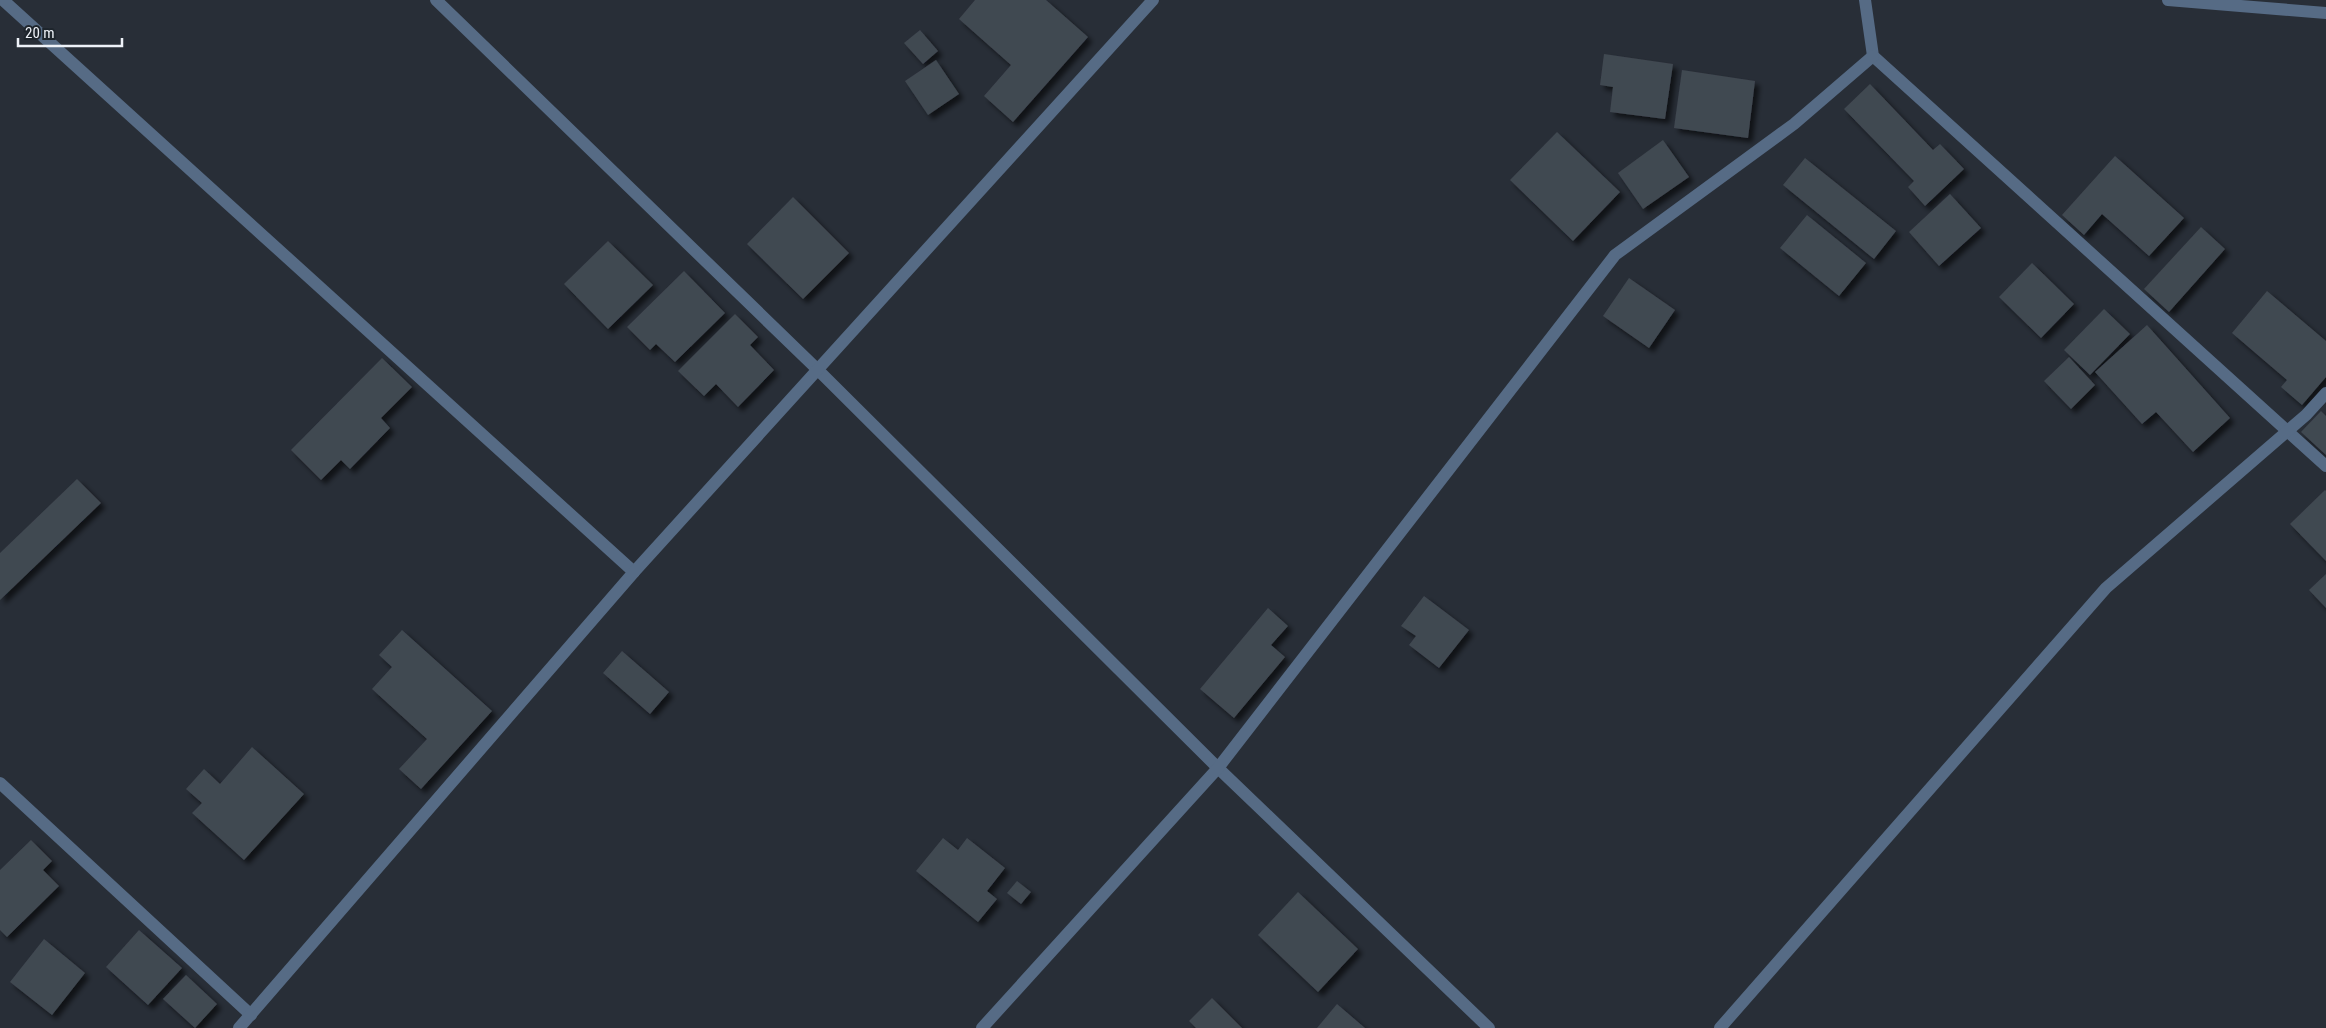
<svg xmlns="http://www.w3.org/2000/svg" width="2326" height="1028" font-family="'Roboto Condensed',sans-serif">
<defs>
<filter id="shadow"><feDropShadow dx="4.5" dy="4.5" stdDeviation="2.5" flood-color="#0009"/></filter>
</defs>
<rect width="100%" height="100%" fill="#282e37"/>
<g fill="#414851" filter="url(#shadow)">
<path d="M975 0H1046L1088 37 1013 122 984 96 1011 65 959 19Z"/>
<path d="M920 30 938 51 923 64 904 43Z"/>
<path d="M1604 54 1673 64 1665 119 1610 112 1613 87 1600 85Z"/>
<path d="M936 60 959 94 928 115 905 81Z"/>
<path d="M1682 70 1755 81 1748 138 1674 128Z"/>
<path d="M1870 84 1933 150 1940 144 1964 169 1925 206 1908 187 1914 181 1844 109Z"/>
<path d="M1557 132 1620 192 1573 241 1510 180Z"/>
<path d="M1663 140 1689 177 1643 209 1618 173Z"/>
<path d="M2115 156 2184 218 2149 256 2102 214 2084 235 2062 215Z"/>
<path d="M1805 158 1896 231 1874 259 1783 185Z"/>
<path d="M1950 194 1981 228 1939 266 1909 232Z"/>
<path d="M793 197 849 253 803 299 747 244Z"/>
<path d="M1807 215 1866 263 1839 296 1780 248Z"/>
<path d="M2201 227 2225 249 2169 312 2144 289Z"/>
<path d="M608 241 653 285 608 329 564 284Z"/>
<path d="M2032 263 2074 304 2041 338 1999 297Z"/>
<path d="M684 271 725 313 675 362 656 344 650 350 627 327Z"/>
<path d="M1629 278 1675 310 1649 348 1603 316Z"/>
<path d="M2267 291 2326 341V377L2302 405 2281 387 2287 380 2232 333Z"/>
<path d="M2104 309 2130 334 2090 375 2064 350Z"/>
<path d="M735 314 758 337 750 345 774 370 738 407 716 384 704 396 678 371Z"/>
<path d="M2147 325 2230 418 2193 452 2156 412 2142 424 2095 372Z"/>
<path d="M2069 357 2095 385 2071 409 2044 381Z"/>
<path d="M382 358 412 387 381 418 390 428 350 469 341 460 321 480 291 450Z"/>
<path d="M2321 411 2326 416V455L2301 432Z"/>
<path d="M77 479 101 503 0 600V553Z"/>
<path d="M2325 490 2326 491V561L2290 524Z"/>
<path d="M2326 574V608L2309 590Z"/>
<path d="M1424 596 1469 630 1439 668 1409 645 1416 636 1401 626Z"/>
<path d="M1268 608 1288 626 1271 645 1285 657 1234 718 1200 689Z"/>
<path d="M402 630 492 711 421 789 399 769 427 739 372 689 392 667 379 655Z"/>
<path d="M622 651 669 692 650 714 603 673Z"/>
<path d="M252 747 304 794 244 860 192 813 202 803 186 789 204 769 220 784Z"/>
<path d="M943 838 958 850 967 838 1005 868 987 891 997 899 978 922 916 871Z"/>
<path d="M31 840 52 861 43 870 59 886 7 937 0 930V870Z"/>
<path d="M1017 881 1031 892 1021 904 1007 893Z"/>
<path d="M1298 892 1358 949 1318 992 1258 935Z"/>
<path d="M139 930 182 968 148 1005 106 967Z"/>
<path d="M44 939 85 973 52 1015 10 982Z"/>
<path d="M186 975 217 1004 195 1028 163 999Z"/>
<path d="M1212 998 1242 1028H1196L1189 1021Z"/>
<path d="M1337 1004 1365 1028H1317Z"/>
</g>
<g fill="none" stroke-linecap="round" stroke-linejoin="round">
<g stroke="#566b85" stroke-width="12">
<path d="M3 0 634 572"/>
<path d="M436 0 819 371 1218 768 1489 1028"/>
<path d="M1865 0 1873 56 2326 466"/>
<path d="M2168 0 2326 13"/>
<path d="M0 783 251 1015"/>
<path d="M239 1028 634 572 1153 0"/>
<path d="M982 1028 1218 768 1615 255 1794 124 1873 56"/>
<path d="M1720 1028 2106 588 2306 415 2326 393"/>
</g>
</g>
<path d="M18 38v8h104v-8" fill="none" stroke="#eef2f8" stroke-width="2.5"/>
<text x="25" y="38" font-size="15" fill="#eef2f8" stroke="#1e252c" stroke-width="4" paint-order="stroke">20 m</text>
</svg>
